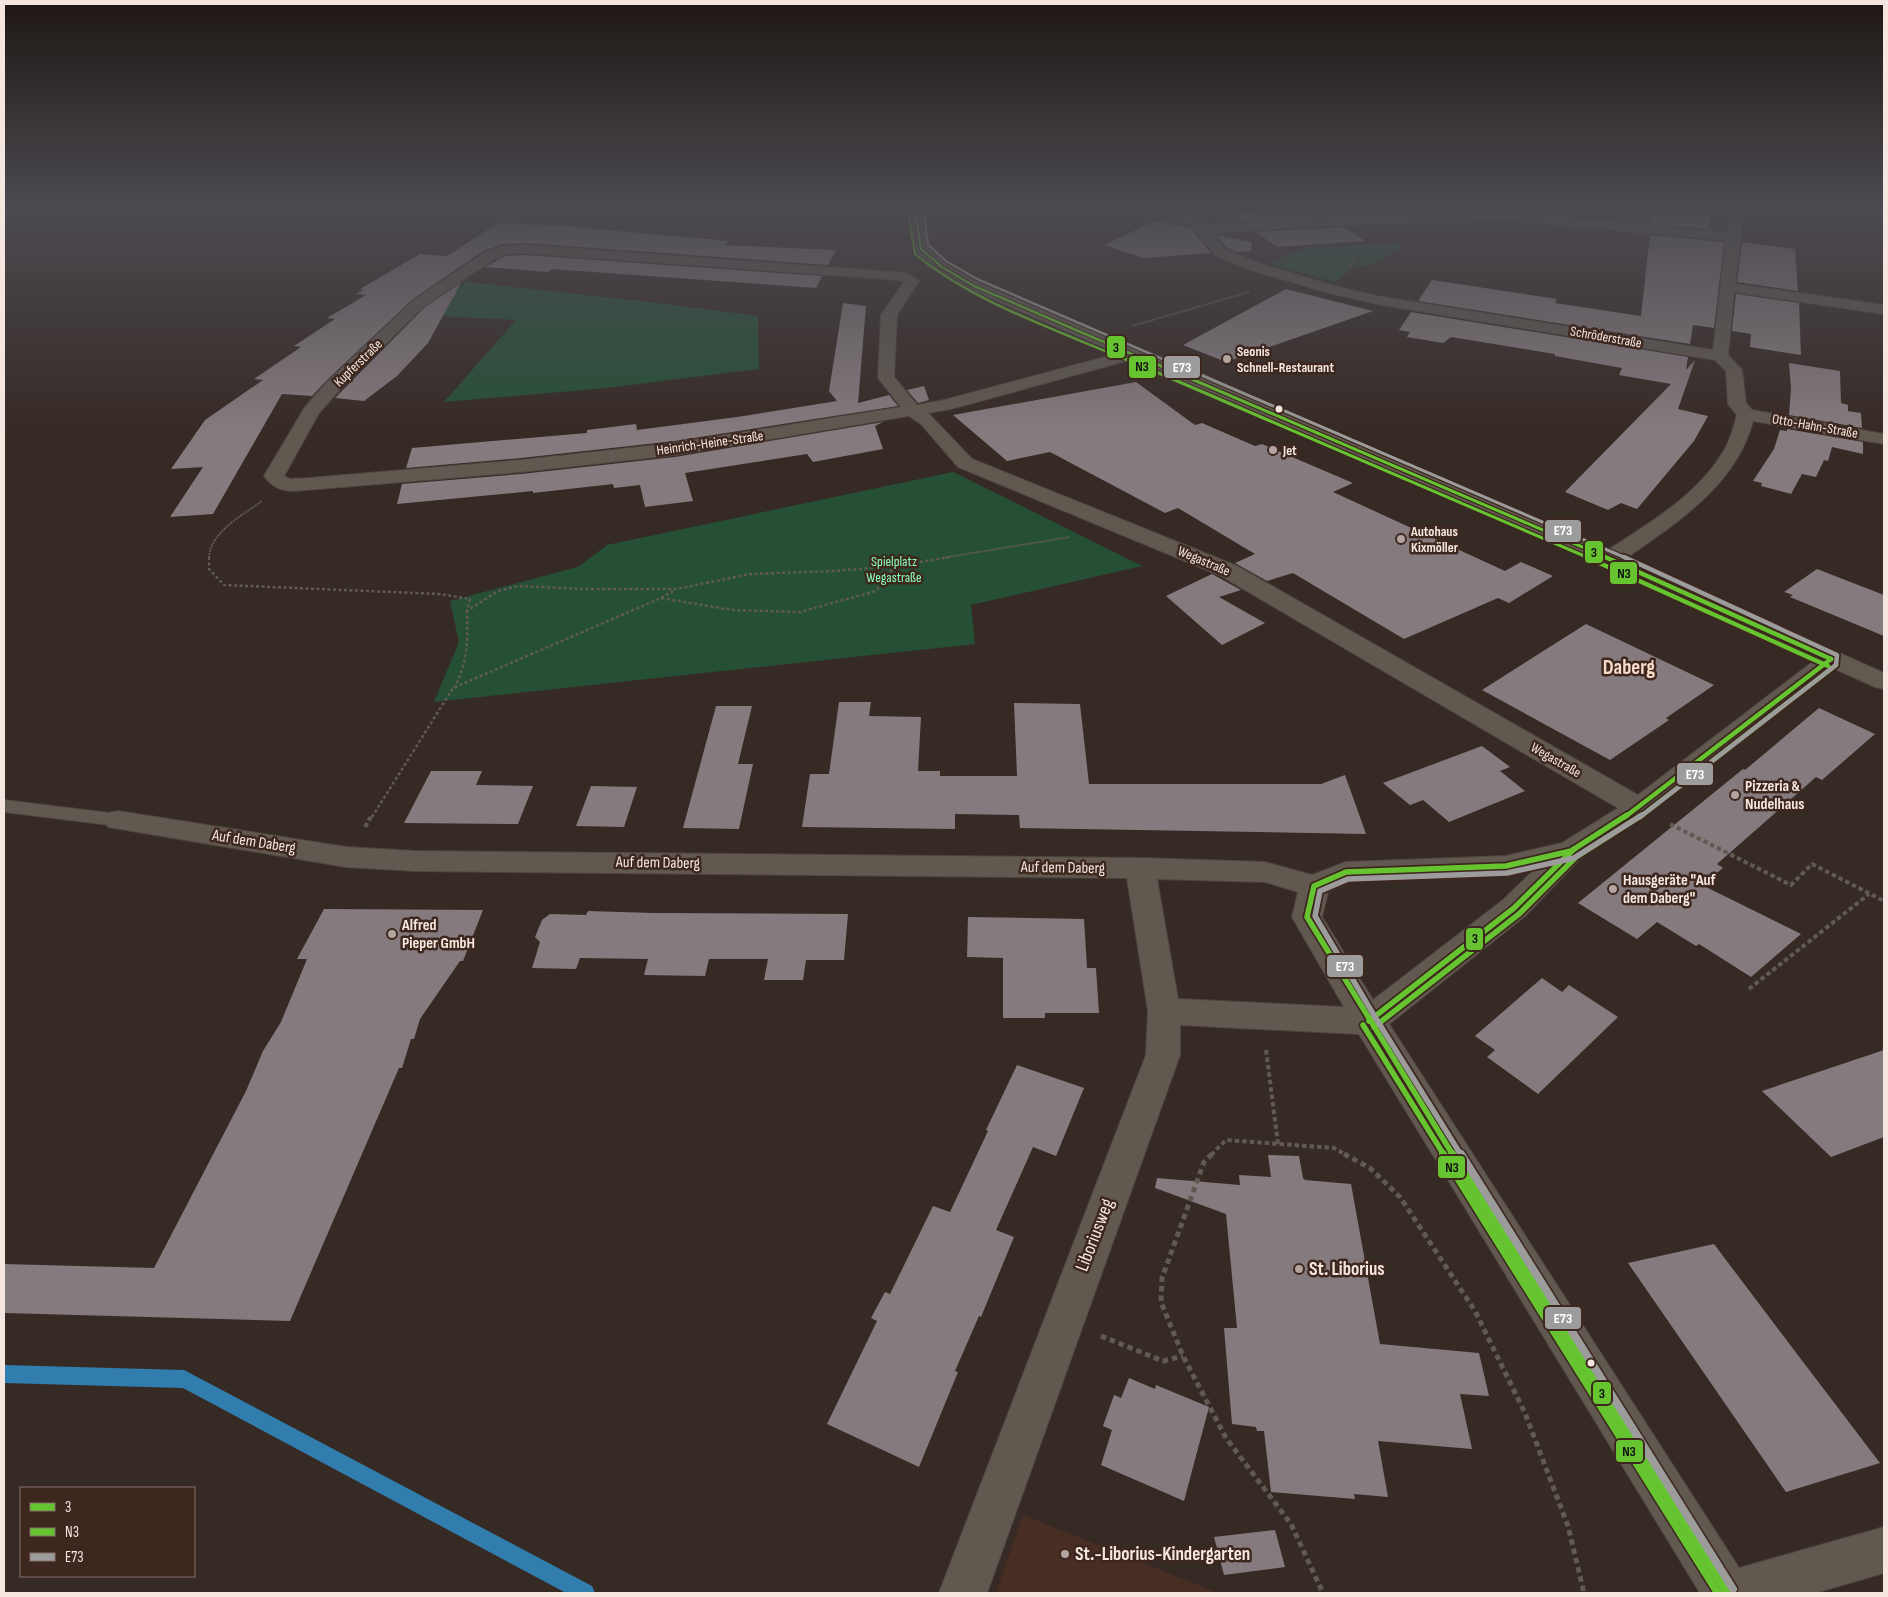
<svg xmlns="http://www.w3.org/2000/svg" width="1888" height="1597" font-family="'Sofia Sans Condensed',sans-serif">
<rect width="100%" height="100%" fill="#362a25"/>
<path fill="#482d23" d="M1023 1515 1218 1593H996Z"/>
<g fill="#265036">
<path d="M945 209H1013V215L946 212Z"/>
<path d="M1399 243 1402 247 1378 263 1353 268 1335 282 1267 264 1306 248Z"/>
<path d="M467 282 650 302 758 316 759 369 607 388 444 402 516 320 421 315Z"/>
<path d="M953 472 1142 566 971 605 975 644 434 702 459 642 450 601 578 567 607 545Z"/>
</g>
<g fill="none" stroke-linecap="round" stroke-linejoin="round">
<path fill="#317eae" fill-rule="evenodd" d="M4 1365 184 1370 592 1586 595 1593H566L183 1388 4 1383Z"/>
</g>
<g fill="#857b7e">
<path d="M1289 209H1319L1328 215 1242 221 1231 213Z"/>
<path d="M1652 209H1712L1708 229 1651 224Z"/>
<path d="M1155 221 1190 228 1211 253 1144 258 1104 245Z"/>
<path d="M498 223 572 226 573 227 729 241 724 245 836 250 828 265 526 243 503 244 483 251 413 299 329 378 312 396 282 394 213 514 170 517 203 467 171 469 205 420 263 380 254 379 301 347 294 346 335 319 327 318 366 295 356 294 363 290 360 289 420 254 447 256Z"/>
<path d="M1344 227 1365 241 1277 247 1256 232Z"/>
<path d="M1216 235 1252 242 1251 251 1236 252 1226 247Z"/>
<path d="M1650 235 1724 242 1714 328 1693 325 1690 344 1418 301 1432 280 1557 299 1555 303 1641 316Z"/>
<path d="M1742 242 1795 249 1798 291 1737 282Z"/>
<path d="M526 255 822 276 816 288 552 269 548 272 485 267 505 256Z"/>
<path d="M461 283 428 343 397 376 364 401 335 398 425 307Z"/>
<path d="M1286 289 1373 311 1226 362 1183 345Z"/>
<path d="M1736 294 1799 303 1801 355 1750 347 1751 334 1732 331Z"/>
<path d="M843 303 866 306 858 403 889 395 898 406 675 441 521 458 406 468 412 448 587 433V430L636 424 637 430 737 417 837 401 829 391Z"/>
<path d="M1411 312 1688 357 1686 370 1695 360 1678 409 1708 416 1694 441 1637 509 1621 503 1608 510 1565 492 1671 384 1619 375 1622 368 1555 356V354L1451 337 1443 343 1407 337 1410 332 1399 330Z"/>
<path d="M1789 363 1840 371 1841 403 1848 405V411L1861 413 1862 428 1789 415 1791 389Z"/>
<path d="M1136 382 1195 425 1202 423 1255 446 1262 444 1353 483 1333 492 1505 571 1521 562 1553 576 1509 603 1498 598 1404 639 1293 573 1267 581 1235 563 1255 554 1178 508 1165 513 1050 452 1007 461 953 415Z"/>
<path d="M924 386 929 400 918 403 907 390Z"/>
<path d="M883 422 875 426 883 449 813 462 807 454 685 473 693 501 645 507 640 485 614 488 613 484 533 493V491L397 504 402 484 521 474 675 457Z"/>
<path d="M1787 429 1863 442V454L1832 447 1828 461 1824 460 1816 477 1802 474 1791 494 1761 486 1762 483 1753 481 1774 449 1780 430 1787 431Z"/>
<path d="M1817 569 1884 595V636L1790 597 1793 595 1784 592Z"/>
<path d="M1212 574 1241 590 1219 597 1265 623 1222 645 1166 596Z"/>
<path d="M1586 624 1714 685 1666 718 1669 720 1610 760 1482 690Z"/>
<path d="M839 702H871L869 716 921 717 918 771H940V776H1017L1014 703 1080 704 1089 784H1321L1345 775 1366 834 1020 828 1019 815 955 814V829L802 827 810 774H829Z"/>
<path d="M716 706H752L738 764H753L739 829 683 828Z"/>
<path d="M1819 708 1875 734 1822 780 1816 777 1717 864 1723 868 1702 885 1801 934 1751 977 1699 944 1696 946 1657 922 1637 939 1578 903 1743 769 1745 770Z"/>
<path d="M1482 746 1510 767 1500 771 1525 791 1449 822 1423 800 1410 805 1383 783Z"/>
<path d="M431 771H482L476 785 533 786 518 824 404 823Z"/>
<path d="M591 786 637 787 624 827 576 826Z"/>
<path d="M324 909 483 910 463 961H460L420 1019 414 1039H411L402 1068H399L290 1321 4 1313V1264L154 1268 246 1091 263 1051 281 1022 307 959H297Z"/>
<path d="M588 911 653 913 848 914 844 960H806L803 980H764L768 959H709L705 976 644 975 648 959 580 958 576 969 532 968 540 942 535 937 542 920 550 914 586 915Z"/>
<path d="M968 917 1084 919 1087 968H1096L1099 1013H1045V1018H1003V958L967 957Z"/>
<path d="M1542 978 1562 992 1569 985 1618 1017 1538 1094 1487 1057 1495 1050 1475 1036Z"/>
<path d="M1884 1050V1137L1831 1157 1762 1091Z"/>
<path d="M1017 1065 1084 1088 1056 1156 1033 1147 996 1230 1014 1237 981 1317 979 1316 955 1371 958 1372 919 1467 827 1424 877 1321 871 1318 885 1292 890 1294 933 1206 950 1212 988 1131 986 1130Z"/>
<path d="M1268 1155 1299 1156 1303 1178 1305 1180 1351 1184 1380 1344 1479 1353 1489 1396 1460 1394 1472 1449 1378 1441 1388 1497 1354 1494 1355 1499 1271 1492 1264 1431H1257L1256 1427 1232 1424 1224 1328H1237L1226 1214 1155 1188 1157 1178 1240 1185 1239 1175 1271 1177Z"/>
<path d="M1714 1244 1791 1346 1880 1463 1786 1492 1628 1263Z"/>
<path d="M1129 1378 1155 1389 1156 1385 1209 1407 1184 1501 1101 1465 1112 1430 1103 1426 1114 1395 1121 1398Z"/>
<path d="M1275 1530 1285 1567 1224 1575 1214 1537Z"/>
</g>
<g fill="none" stroke-linecap="round" stroke-linejoin="round">
<g stroke="#4f4541" stroke-width="2">
<path id="lane" d="M4 800 118 814 125 815 128 820 125 825 118 826 4 812Z"/>
</g>
<g stroke="#4f4541" stroke-width="2">
<g id="street">
<path d="M1170 209H1184L1206 226 1305 218 1507 212 1727 233 1732 209H1744L1735 284 1884 305V314L1734 292 1728 355 1742 370 1746 403 1752 410 1884 434V444L1753 421C1735 489 1672 525 1618 564L1610 565 1602 564 1599 559 1602 554C1647 524 1699 496 1726 447 1731 437 1734 425 1737 415L1728 404 1726 371 1715 360 1377 304 1325 292 1248 269 1215 255 1198 233ZM1507 220 1726 240 1713 350 1377 296 1334 286 1258 263 1225 249 1212 233 1305 226Z"/>
<path d="M526 245 907 273 919 281 897 315 894 377 917 405 944 400 1131 350 1137 352 1139 355 1137 358 951 409 928 413 972 459 1237 566 1638 795 1823 654 1831 652 1839 654 1843 659 1839 664 1649 814 1581 858 1525 916 1389 1024 1739 1568 1884 1527V1573L1815 1593H1700L1359 1034 1180 1025V1055L987 1593H939L1146 1055 1148 1011 1127 878 415 871 346 867 108 827 104 820 108 813 118 811 346 847 415 851 1140 858 1265 862 1312 875 1346 862 1506 856 1562 843 1618 808 1221 576 958 467 921 424 909 416 675 455 521 472 294 491C281 491 272 487 264 476L305 407 330 379 414 300 484 253 503 246ZM526 253 899 280 904 282 881 315 878 378 901 407 675 443 521 460 309 478 290 479 284 476 319 413 342 387 424 306 494 259 505 254ZM1535 869 1503 900 1373 1000 1322 917 1328 892 1350 882 1506 876ZM1157 879 1265 882 1298 892 1292 917 1344 1007 1178 999Z"/>
</g>
</g>
<g stroke="#4f4541" stroke-width="2">
<path id="secondary" d="M909 209H921L928 248 947 264 979 283 1618 554 1884 673V689L1875 687 1602 564 969 289 937 270 916 252Z"/>
</g>
<g stroke="#605a52" stroke-width="2" stroke-dasharray="2 1" stroke-linecap="butt">
<path d="M46 209 118 215 153 209"/>
<path d="M1348 267 1353 264 1354 257"/>
<path d="M1132 326 1249 292"/>
<path d="M209 558C210 532 243 515 262 501"/>
<path d="M942 558 1070 537"/>
</g>
<g stroke="#605a52" stroke-width="2.5" stroke-dasharray="3 2.5" stroke-linecap="butt">
<path d="M209 557V569L224 585 439 594 470 599 467 611 498 591 518 586 582 589H676L750 574 834 571 894 566"/>
<path d="M661 598 675 590"/>
<path d="M454 688C468 663 468 639 467 611"/>
<path d="M372 817 453 688 661 598 732 610 800 612 876 591 895 566 950 557"/>
</g>
<g stroke="#605a52" stroke-width="4" stroke-dasharray="4.5 3" stroke-linecap="butt">
<path d="M1670 824 1791 885 1812 864 1884 901"/>
<path d="M365 827 372 815"/>
<path d="M1749 989 1869 894"/>
<path d="M1266 1050 1278 1144"/>
<path d="M1211 1155 1226 1140 1334 1148 1346 1155"/>
</g>
<g stroke="#605a52" stroke-width="5" stroke-dasharray="5.5 4" stroke-linecap="butt">
<path d="M1212 1154 1204 1162 1162 1278 1161 1302 1183 1356 1226 1438 1291 1524 1323 1593"/>
<path d="M1344 1154 1370 1168 1400 1197 1475 1311 1525 1413 1568 1526 1584 1593"/>
<path d="M1101 1336 1163 1361 1183 1356"/>
</g>
<use href="#lane" fill="#615950" fill-rule="evenodd"/>
<use href="#street" fill="#615950" fill-rule="evenodd"/>
<use href="#secondary" fill="#625a4e" fill-rule="evenodd"/>
<g stroke="#3d271e" stroke-width="4.5">
<path id="bus-1-far4" d="M915 209 921 249 942 267 974 286 1148 361"/>
</g>
<g stroke="#3d271e" stroke-width="5.5">
<path id="bus-1-far3" d="M1145 359 1608 558"/>
</g>
<g stroke="#3d271e" stroke-width="8">
<g id="bus-1-far2">
<path d="M1605 557 1831 659"/>
<path d="M1625 817 1831 659"/>
</g>
</g>
<g stroke="#3d271e" stroke-width="9">
<g id="bus-1-far1">
<path d="M1369 1021 1514 908 1574 849"/>
<path d="M1453 1155 1307 917 1314 886 1346 872 1506 866 1571 851 1627 815"/>
</g>
</g>
<g stroke="#3d271e" stroke-width="11">
<path id="bus-1" d="M1452 1154 1727 1593"/>
</g>
<g stroke="#3d271e" stroke-width="4.5">
<path id="bus-2-far4" d="M908 210 915 254C975 303 1057 330 1129 361"/>
</g>
<g stroke="#3d271e" stroke-width="5.5">
<path id="bus-2-far3" d="M1126 359 1589 558"/>
</g>
<g stroke="#3d271e" stroke-width="8">
<g id="bus-2-far2">
<path d="M1586 557 1828 666"/>
<path d="M1640 817 1836 665"/>
</g>
</g>
<g stroke="#3d271e" stroke-width="9">
<g id="bus-2-far1">
<path d="M1363 1025 1444 1155"/>
<path d="M1374 1027 1519 914 1576 857 1642 815"/>
</g>
</g>
<g stroke="#3d271e" stroke-width="11">
<path id="bus-2" d="M1443 1154 1718 1593"/>
</g>
<g stroke="#3d271e" stroke-width="4.5">
<path id="bus-3-far4" d="M923 209 928 245 946 261 977 279 1167 361"/>
</g>
<g stroke="#3d271e" stroke-width="5.5">
<path id="bus-3-far3" d="M1164 359 1626 558"/>
</g>
<g stroke="#3d271e" stroke-width="8">
<path id="bus-3-far2" d="M1624 557 1837 655 1836 665 1640 817"/>
</g>
<g stroke="#3d271e" stroke-width="9">
<path id="bus-3-far1" d="M1461 1155 1375 1017 1315 916 1320 891 1348 879 1507 873 1574 858 1642 815"/>
</g>
<g stroke="#3d271e" stroke-width="11">
<path id="bus-3" d="M1461 1154 1733 1589"/>
</g>
<use href="#bus-1-far4" stroke="#66c430" stroke-width="2.5"/>
<use href="#bus-1-far3" stroke="#66c430" stroke-width="3"/>
<use href="#bus-1-far2" stroke="#66c430" stroke-width="4.5"/>
<use href="#bus-1-far1" stroke="#66c430" stroke-width="5.5"/>
<use href="#bus-1" stroke="#66c430" stroke-width="8"/>
<use href="#bus-2-far4" stroke="#66c430" stroke-width="2.5"/>
<use href="#bus-2-far3" stroke="#66c430" stroke-width="3"/>
<use href="#bus-2-far2" stroke="#66c430" stroke-width="4.5"/>
<use href="#bus-2-far1" stroke="#66c430" stroke-width="5.5"/>
<use href="#bus-2" stroke="#66c430" stroke-width="8"/>
<use href="#bus-3-far4" stroke="#9c9c9c" stroke-width="2.5"/>
<use href="#bus-3-far3" stroke="#9c9c9c" stroke-width="3"/>
<use href="#bus-3-far2" stroke="#9c9c9c" stroke-width="4.5"/>
<use href="#bus-3-far1" stroke="#9c9c9c" stroke-width="5.5"/>
<use href="#bus-3" stroke="#9c9c9c" stroke-width="8"/>
</g>
<linearGradient id="sky" x2="0" y2="1"><stop stop-color="#1e1714"/><stop offset="0.48" stop-color="#4c4a51"/><stop offset="1" stop-color="#4c4a51" stop-opacity="0"/></linearGradient>
<rect width="1888" height="433" fill="url(#sky)"/>
<g fill="#b2a49f" stroke="#3d271e" stroke-width="2">
<circle cx="1227" cy="359" r="5"/>
<circle cx="1273" cy="450" r="5"/>
<circle cx="1401" cy="539" r="5"/>
<circle cx="1735" cy="795" r="5"/>
<circle cx="1613" cy="889" r="5"/>
<circle cx="392" cy="934" r="5"/>
<circle cx="1299" cy="1269" r="5"/>
<circle cx="1065" cy="1554" r="5"/>
</g>
<g fill="#f5e6e0" stroke="#3d271e" stroke-width="2">
<circle cx="1279" cy="409" r="4.5"/>
<circle cx="1591" cy="1363" r="4.5"/>
</g>
<g text-anchor="middle" dominant-baseline="central" stroke-width="5" stroke-linejoin="round" paint-order="stroke">
<g font-size="14" fill="#f5e6e0" stroke="#3d271e">
<text transform="translate(1606 337) rotate(10)">Schröderstraße</text>
<text transform="translate(358 363) rotate(-44)">Kupferstraße</text>
<text transform="translate(1815 426) rotate(10)">Otto-Hahn-Straße</text>
<text transform="translate(710 443) rotate(-8)">Heinrich-Heine-Straße</text>
<text transform="translate(1204 561) rotate(23)">Wegastraße</text>
<text transform="translate(1556 760) rotate(30)">Wegastraße</text>
</g>
<g font-size="14" font-weight="bold" fill="#f5e6e0" stroke="#3d271e" text-anchor="start">
<text x="1237" y="351">Seonis<tspan x="1237" dy="16">Schnell-Restaurant</tspan></text>
<text x="1283" y="450">Jet</text>
<text x="1411" y="531">Autohaus<tspan x="1411" dy="16">Kixmöller</tspan></text>
</g>
<g font-size="14" fill="#88feb9" stroke="#3d271e">
<text x="894" y="561">Spielplatz<tspan x="894" dy="16">Wegastraße</tspan></text>
</g>
<g font-size="16" font-weight="bold" fill="#f5e6e0" stroke="#3d271e" text-anchor="start">
<text x="1745" y="786">Pizzeria &amp;<tspan x="1745" dy="18">Nudelhaus</tspan></text>
<text x="1623" y="880">Hausgeräte "Auf<tspan x="1623" dy="18">dem Daberg"</tspan></text>
<text x="402" y="925">Alfred<tspan x="402" dy="18">Pieper GmbH</tspan></text>
</g>
<g font-size="16" fill="#f5e6e0" stroke="#3d271e">
<text transform="translate(254 842) rotate(9)">Auf dem Daberg</text>
<text transform="translate(658 863) rotate(1)">Auf dem Daberg</text>
<text transform="translate(1063 868) rotate(1)">Auf dem Daberg</text>
</g>
<g font-size="19" fill="#f5e6e0" stroke="#3d271e">
<text transform="translate(1095 1235) rotate(-69)">Liboriusweg</text>
</g>
<g font-size="19" font-weight="bold" fill="#f5e6e0" stroke="#3d271e" text-anchor="start">
<text x="1309" y="1269">St. Liborius</text>
<text x="1075" y="1554">St.-Liborius-Kindergarten</text>
</g>
<g font-size="21" font-weight="bold" fill="#f8daca" stroke="#3d271e">
<text x="1629" y="667">Daberg</text>
</g>
</g>
<g stroke="#3d271e" stroke-width="2">
<rect x="1106" y="335" width="20" height="24" rx="5" fill="#66c430"/>
<rect x="1128" y="355" width="29" height="24" rx="5" fill="#66c430"/>
<rect x="1163" y="355" width="38" height="24" rx="5" fill="#9c9c9c"/>
<rect x="1544" y="519" width="38" height="24" rx="5" fill="#9c9c9c"/>
<rect x="1584" y="540" width="20" height="24" rx="5" fill="#66c430"/>
<rect x="1609" y="561" width="29" height="24" rx="5" fill="#66c430"/>
<rect x="1676" y="762" width="38" height="24" rx="5" fill="#9c9c9c"/>
<rect x="1465" y="927" width="19" height="24" rx="5" fill="#66c430"/>
<rect x="1326" y="954" width="38" height="24" rx="5" fill="#9c9c9c"/>
<rect x="1437" y="1155" width="29" height="24" rx="5" fill="#66c430"/>
<rect x="1544" y="1306" width="38" height="24" rx="5" fill="#9c9c9c"/>
<rect x="1592" y="1381" width="20" height="24" rx="5" fill="#66c430"/>
<rect x="1615" y="1439" width="29" height="24" rx="5" fill="#66c430"/>
</g>
<g font-size="14" text-anchor="middle" font-weight="bold" fill="#fff">
<text x="1182" y="372">E73</text>
<text x="1563" y="535">E73</text>
<text x="1695" y="779">E73</text>
<text x="1345" y="971">E73</text>
<text x="1563" y="1323">E73</text>
</g>
<g font-size="14" text-anchor="middle" font-weight="bold" fill="#111">
<text x="1116" y="352">3</text>
<text x="1142" y="371">N3</text>
<text x="1594" y="557">3</text>
<text x="1624" y="578">N3</text>
<text x="1475" y="943">3</text>
<text x="1452" y="1172">N3</text>
<text x="1602" y="1398">3</text>
<text x="1629" y="1456">N3</text>
</g>
<rect width="1888" height="1597" fill="none" stroke="#f5e6e0" stroke-width="10"/>
<rect x="20" y="1487" width="175" height="90" fill="#3d271e" stroke="#87736c"/>
<rect x="30" y="1503" width="25" height="8" fill="#66c430" stroke="#87736c"/>
<text x="65" y="1512" font-size="15" fill="#f5e6e0">3</text>
<rect x="30" y="1528" width="25" height="8" fill="#66c430" stroke="#87736c"/>
<text x="65" y="1537" font-size="15" fill="#f5e6e0">N3</text>
<rect x="30" y="1553" width="25" height="8" fill="#9c9c9c" stroke="#87736c"/>
<text x="65" y="1562" font-size="15" fill="#f5e6e0">E73</text>
</svg>
